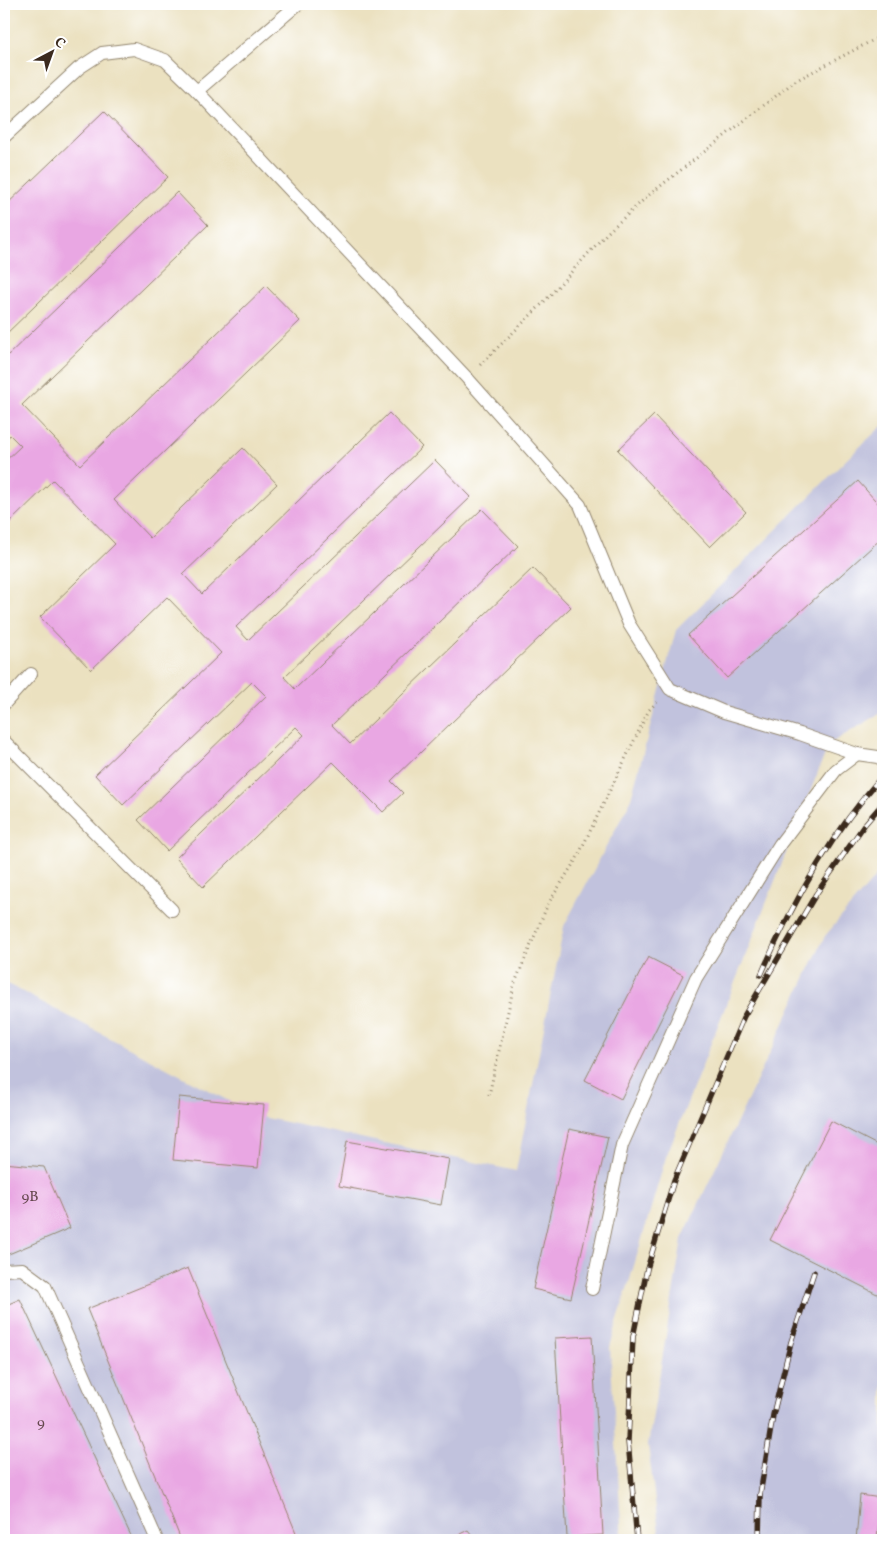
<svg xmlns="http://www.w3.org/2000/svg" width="887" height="1544" font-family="Vollkorn,serif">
<rect width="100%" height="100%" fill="#fff"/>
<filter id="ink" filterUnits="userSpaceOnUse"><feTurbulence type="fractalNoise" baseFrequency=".02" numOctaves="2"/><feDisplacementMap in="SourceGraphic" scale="10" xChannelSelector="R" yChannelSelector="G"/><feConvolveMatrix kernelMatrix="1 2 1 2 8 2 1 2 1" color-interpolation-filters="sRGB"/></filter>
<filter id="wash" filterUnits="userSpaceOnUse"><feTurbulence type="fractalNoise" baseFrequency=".0096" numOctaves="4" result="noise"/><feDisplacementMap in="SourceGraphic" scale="20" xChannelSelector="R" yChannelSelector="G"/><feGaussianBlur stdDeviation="1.12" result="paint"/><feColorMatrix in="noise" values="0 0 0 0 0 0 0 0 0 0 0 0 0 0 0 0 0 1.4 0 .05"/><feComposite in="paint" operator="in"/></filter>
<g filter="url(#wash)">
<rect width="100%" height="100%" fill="#ebe1c0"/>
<g fill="#c1c2dd">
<path d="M883 425V712L829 744 666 1157 610 1347 622 1540H4V982L257 1116 516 1171 564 926 630 802 676 630 848 458Z"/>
<path d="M883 868V1540H660L648 1445 682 1239 825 936Z"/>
</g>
<g id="blocks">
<g fill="#e9a7e3">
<path d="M104 111 168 177 4 336V207Z"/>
<path d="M177 192 208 225 22 405 80 465 266 286 300 321 114 500 150 538 243 448 277 484 183 574 202 594 389 413 422 447 236 627 248 640 435 460 471 497 284 677 295 689 482 509 518 546 332 725 350 744 533 568 571 607 391 781 403 793 383 812 333 762 203 887 176 858 304 735 296 727 167 851 138 820 266 696 252 682 123 805 95 775 221 653 167 597 91 670 40 617 115 544 53 480 4 528V462L21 446 10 435 4 442V359Z"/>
<path d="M654 415 746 512 710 547 618 450Z"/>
<path d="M858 481 883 509V537L727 678 688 635Z"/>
<path d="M648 957 683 975 621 1099 585 1080Z"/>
<path d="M179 1097 264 1105 258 1168 173 1160Z"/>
<path d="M831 1121 883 1148V1297L770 1240Z"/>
<path d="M569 1129 608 1137 571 1298 533 1289Z"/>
<path d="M347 1141 449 1159 441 1205 339 1186Z"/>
<path d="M4 1163 44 1167 70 1228 4 1256Z"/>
<path d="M188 1268 299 1540H181L87 1309Z"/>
<path d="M20 1299 133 1540H4V1306Z"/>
<path d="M592 1336 603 1535 567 1537 555 1338Z"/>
<path d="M860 1495 881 1498 877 1540H856Z"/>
<path d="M468 1530 476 1540H448Z"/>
</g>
</g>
</g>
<g filter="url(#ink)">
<use href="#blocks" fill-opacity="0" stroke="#93866f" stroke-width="1"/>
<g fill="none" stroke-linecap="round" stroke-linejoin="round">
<g stroke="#93866f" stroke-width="14">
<g id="service">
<path d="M197 91 298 4"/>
<path d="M4 137 79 68 102 53 134 49 165 60 197 91 467 378 580 505 629 624 670 689 724 712 800 734 857 754 878 757 883 760"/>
<path d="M4 704 31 674"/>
<path d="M4 741 172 910"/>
<path d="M4 1270 22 1269 45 1286 157 1540"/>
<path d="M592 1289 622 1145 696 978 780 844 836 770 857 754"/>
</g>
</g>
<g stroke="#93866f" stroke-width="3" stroke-dasharray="1 4" stroke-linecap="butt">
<path d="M480 365 543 303 607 233 649 195 795 81 883 35"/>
<path d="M489 1095 514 985 548 904 577 858 649 710 658 701"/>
</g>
<use href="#service" stroke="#fff" stroke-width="12"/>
<g stroke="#3b2a1e" stroke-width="5.5">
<g id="rail">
<path d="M761 975C792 903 831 834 883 775"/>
<path d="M637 1540 628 1441 633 1337 647 1269 674 1180 744 1016 816 894 865 824 883 803"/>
<path d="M759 1540 760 1495 773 1415 791 1342 814 1272"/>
</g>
</g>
<use href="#rail" stroke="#fff" stroke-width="4" stroke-dasharray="11" stroke-linecap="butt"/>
</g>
</g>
<g text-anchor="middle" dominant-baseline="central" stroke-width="4" stroke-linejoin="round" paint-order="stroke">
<g font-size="15" fill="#66494f">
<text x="30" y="1197">9В</text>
<text x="41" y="1423">9</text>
</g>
</g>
<rect width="887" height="1544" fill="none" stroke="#fff" stroke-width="20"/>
<g transform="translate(52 52) rotate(41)" stroke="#ffffff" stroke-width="4" paint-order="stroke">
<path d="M0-4L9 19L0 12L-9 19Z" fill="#3b2a1e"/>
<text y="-8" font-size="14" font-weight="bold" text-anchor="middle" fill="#3b2a1e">С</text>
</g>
</svg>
